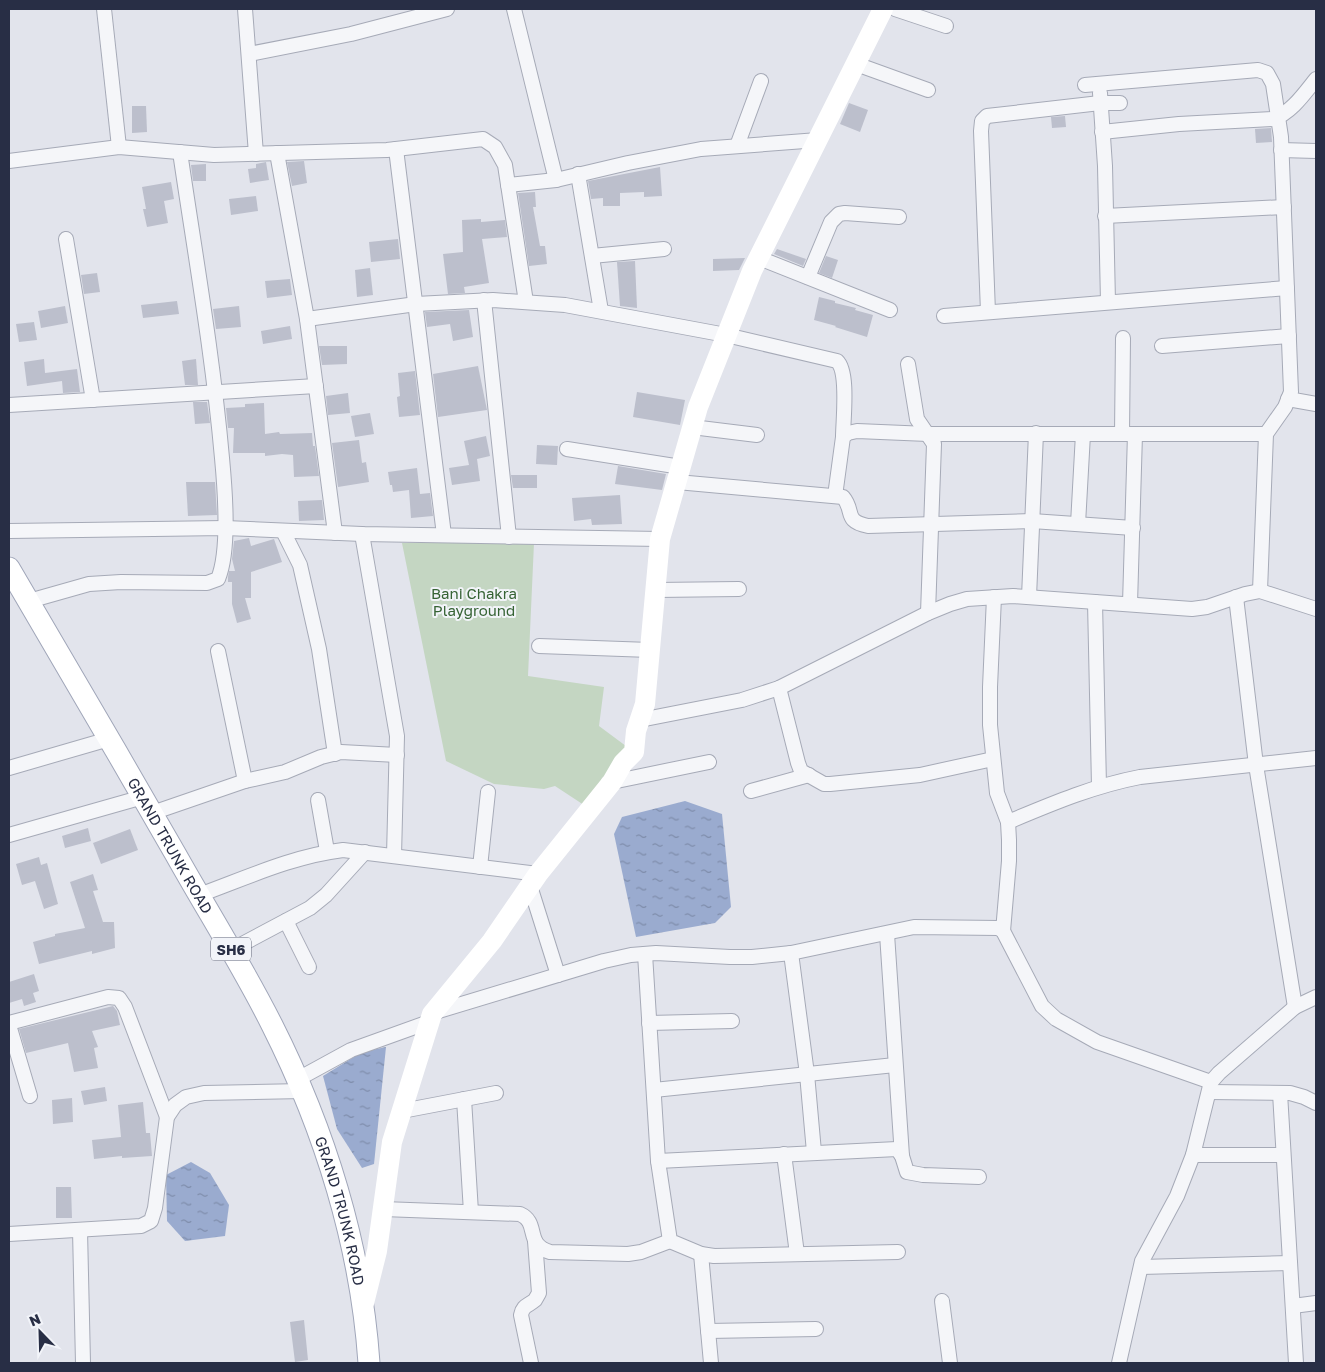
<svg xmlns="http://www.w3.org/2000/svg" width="1325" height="1372" font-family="'Golos Text',sans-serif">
<defs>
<pattern id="water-ripples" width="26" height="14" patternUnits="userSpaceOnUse" patternTransform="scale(1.25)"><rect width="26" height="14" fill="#9aabcf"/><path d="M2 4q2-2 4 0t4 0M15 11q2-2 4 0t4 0" fill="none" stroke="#7e8caa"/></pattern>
</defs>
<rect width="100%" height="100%" fill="#e2e4ec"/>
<path fill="#c4d6c2" d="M402 543H534L528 676 604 687 599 726 634 752 602 778 590 809 555 786 544 789 494 784 446 761Z"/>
<g fill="url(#water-ripples)">
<path d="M685 801 722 814 731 907 715 923 636 937 614 834 622 817Z"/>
<path d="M386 1047 374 1164 362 1168 337 1129 323 1076 362 1052Z"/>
<path d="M191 1162 210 1173 229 1205 225 1236 185 1241 167 1221 166 1175Z"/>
</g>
<g fill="#bcbfcc">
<path d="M849 103 868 110 860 132 840 124Z"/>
<path d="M132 106H146L147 132 132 133Z"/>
<path d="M1065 116 1066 127 1052 128 1051 117Z"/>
<path d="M1271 128 1272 142 1256 143 1255 129Z"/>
<path d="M304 161 307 183 292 186 287 162Z"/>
<path d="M266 162 269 180 250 183 248 169 256 168V164Z"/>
<path d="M206 164V181H193L191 165Z"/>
<path d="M660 167 662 196 644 197V192L620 193V206H603V198L591 199 588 181Z"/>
<path d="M171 182 174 199 164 201 168 223 147 227 143 209H146L142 187Z"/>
<path d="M535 192 536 207H533L540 246H545L547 264 529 266 518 193Z"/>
<path d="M256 196 258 211 231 215 229 199Z"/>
<path d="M481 219V222L505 220 507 237 482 239 489 283 464 287 465 293 448 294 443 254 463 252 462 220Z"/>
<path d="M398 239 400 259 371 262 369 242Z"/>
<path d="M777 249 806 259 803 266 774 254Z"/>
<path d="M826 256 838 260 832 278 819 273Z"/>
<path d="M745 258 739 270 713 271V259Z"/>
<path d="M635 261 637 308 620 306 617 262Z"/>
<path d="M370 268 373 295 357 297 355 270Z"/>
<path d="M97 273 100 292 84 294 81 275Z"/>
<path d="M290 279 292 295 267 298 265 281Z"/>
<path d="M819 297 835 301V303L856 308 855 310 873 315 867 337 835 327 836 326 814 320Z"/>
<path d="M177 301 179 314 143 318 141 305Z"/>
<path d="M65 306 68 323 41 328 38 311Z"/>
<path d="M239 306 241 327 216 329 213 309Z"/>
<path d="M469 310 473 337 453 341 450 324 427 327 425 312Z"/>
<path d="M34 322 37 340 19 342 16 324Z"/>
<path d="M290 326 292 339 263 344 261 331Z"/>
<path d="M319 346H347V364L322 365Z"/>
<path d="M44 359 45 373 77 369 80 392 63 393 62 381 27 386 24 362Z"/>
<path d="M196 359 198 385H185L182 361Z"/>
<path d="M478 366 487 410 438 417 433 374Z"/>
<path d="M415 371 420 415 399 417 397 397 400 396 398 373Z"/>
<path d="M637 392 685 400 680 425 633 417Z"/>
<path d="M348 393 350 413 328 415 326 396Z"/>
<path d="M193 402H207L210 423 195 424Z"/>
<path d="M264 403 265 434 279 432 280 434 312 433 313 446H315L319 476 294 477 293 455 282 454 265 456V453H233L234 428H228L226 408 245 407V404Z"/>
<path d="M370 413 374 434 355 437 351 416Z"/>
<path d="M486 436 490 456 477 459 480 481 452 485 449 468 469 465 464 441Z"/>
<path d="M359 440 362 463 366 462 369 482 338 487 332 443Z"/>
<path d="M537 445 558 446 557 465 536 464Z"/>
<path d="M618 466 666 474 662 490 615 484Z"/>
<path d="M417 468 420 494 430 493 433 516 411 518 409 490 393 492 392 485H390L388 472Z"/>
<path d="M511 475H537V488H513Z"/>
<path d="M186 482H215L217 515 188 516Z"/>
<path d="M620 495 622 524 592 525 591 519 574 521 572 498Z"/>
<path d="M322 500 324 520 299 521 298 501Z"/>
<path d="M249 538 251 546 274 539 282 562 251 572V598H245L251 619 237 623 232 604V582H228V577L229 571H235L232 559 234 541Z"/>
<path d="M88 828 91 841 65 848 62 836Z"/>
<path d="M130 829 138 850 101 864 93 843Z"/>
<path d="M39 857 41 865 47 863 58 904 44 909 35 881 22 885 16 864Z"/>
<path d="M93 874 98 890 93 891 103 922H114L115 948 92 954V951L39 964 33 942 55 936V934L85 928 70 882Z"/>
<path d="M34 974 39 991 33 993 36 1002 24 1006 22 999 9 1003V982Z"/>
<path d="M113 1006 117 1011 120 1025 92 1031 98 1047 94 1048 98 1068 74 1072 68 1043 26 1053 19 1029Z"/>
<path d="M105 1087 107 1101 84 1105 81 1091Z"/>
<path d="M72 1098 73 1122 53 1124 52 1100Z"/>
<path d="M143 1102 146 1133H150L152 1156 122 1158V1156L94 1159 92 1140 121 1137 118 1105Z"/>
<path d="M56 1187H71L72 1218H56Z"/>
<path d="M304 1320 308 1360 295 1362 290 1322Z"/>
</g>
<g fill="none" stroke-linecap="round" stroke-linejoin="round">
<g stroke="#a6aab7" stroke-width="16">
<g id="street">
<path d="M104 9 119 147"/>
<path d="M245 9 256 154"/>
<path d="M514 9 556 180"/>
<path d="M895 9 946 26"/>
<path d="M249 54 351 34 447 9"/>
<path d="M856 64 928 90"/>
<path d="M1085 85 1258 70 1267 73 1273 84 1281 137 1291 392 1285 407 1266 434 1260 591"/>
<path d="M1100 93 1105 166 1108 302"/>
<path d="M1102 132 1179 124 1273 119C1291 113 1304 94 1316 79"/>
<path d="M737 146 761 81"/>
<path d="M396 149 444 535"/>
<path d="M1281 150 1316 151"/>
<path d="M277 153 307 319 335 533"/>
<path d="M9 161 119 147 214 155 387 150 483 139 495 147 505 165 526 302"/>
<path d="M578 174 601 311"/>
<path d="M508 185 556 180 628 163 701 149 818 140"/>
<path d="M1105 216 1284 207"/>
<path d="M66 239 93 400"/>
<path d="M592 256 664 249"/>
<path d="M759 258 890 310"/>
<path d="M808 277 831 222 839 214 845 213 899 217"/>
<path d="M484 300 509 537"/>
<path d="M988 312 981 131 982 121 987 116 1100 103H1120"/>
<path d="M944 316 1287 288"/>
<path d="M307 319 416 304 493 300 565 305 726 335 837 361C849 372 843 420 843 437"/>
<path d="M1162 346 1289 336"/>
<path d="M908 364 917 419 934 444 928 613"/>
<path d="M1288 399 1316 404"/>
<path d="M9 405 316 386"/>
<path d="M692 427 757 435"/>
<path d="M1122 434 1123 338"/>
<path d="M567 449 681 467"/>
<path d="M677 482 843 497C855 511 843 521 868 526L1032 521 1133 528"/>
<path d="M835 496 843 437 848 433 857 431 928 434H1266"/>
<path d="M1078 524 1083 434"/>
<path d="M9 531 225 528 362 534 660 539"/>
<path d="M283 531 300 565 319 649 335 754"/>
<path d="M362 534 397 736 394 856"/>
<path d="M656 590 739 589"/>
<path d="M994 597 990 687V725L997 793 1008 822 1009 840V861L1003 931"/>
<path d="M1029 597 1036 433"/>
<path d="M1236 597 1256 765 1295 1007"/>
<path d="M29 601 89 584 121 582 207 583 218 579C230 550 225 490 222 458 213 356 195 254 180 152"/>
<path d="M1095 602 1099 786"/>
<path d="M1130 604 1135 434"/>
<path d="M539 646 650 650"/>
<path d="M218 651 245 781"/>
<path d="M779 688 798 763 801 771 824 784H830L920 775 993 759"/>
<path d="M640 720 742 700 779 688 928 613 950 604 967 599 1013 596 1192 609 1207 607 1245 594 1260 591 1316 609"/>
<path d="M9 768 109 739"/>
<path d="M612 782 709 762"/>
<path d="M751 791 809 775"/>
<path d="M318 800 327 851"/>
<path d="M152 813 245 781 285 772 321 757 341 752 397 755"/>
<path d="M1008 822C1051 804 1093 786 1140 777L1316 758"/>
<path d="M9 835 143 797"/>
<path d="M480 867 488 792"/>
<path d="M530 886 558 975"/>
<path d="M199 895C246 878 293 856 343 850L538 874"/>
<path d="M286 921 309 967"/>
<path d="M887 934 902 1156"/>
<path d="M231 950 310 908 326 895 365 852"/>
<path d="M791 953 807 1074 814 1152"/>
<path d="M645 954 658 1161 670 1241 701 1254 714 1256 898 1252"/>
<path d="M432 1013 604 961 631 955 656 953 730 957H752L791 953 914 927 998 928 1003 931 1042 1006 1056 1019 1097 1042 1211 1082"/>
<path d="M9 1023 108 997 119 998 125 1007 167 1117"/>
<path d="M649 1023 732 1021"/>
<path d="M9 1025 30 1096"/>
<path d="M298 1079 351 1050 429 1022"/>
<path d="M654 1090 895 1065"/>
<path d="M1210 1092 1290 1093 1304 1097 1316 1103"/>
<path d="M1280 1093 1296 1363"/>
<path d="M464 1099 471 1212"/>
<path d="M402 1111 496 1093"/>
<path d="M784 1154 797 1254"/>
<path d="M1193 1155H1283"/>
<path d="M658 1161 897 1149 902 1156 907 1172 923 1175 979 1177"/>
<path d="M383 1209 520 1214C540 1223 524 1244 550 1252L628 1254 641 1252 670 1241"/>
<path d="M80 1230 83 1363"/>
<path d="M9 1234 141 1226 151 1221 155 1208 167 1117 175 1105 186 1097 204 1093 303 1091"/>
<path d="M701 1254 711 1363"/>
<path d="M1141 1267 1290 1263"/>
<path d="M942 1301 950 1363"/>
<path d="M1293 1306 1316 1303"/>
<path d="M708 1331 816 1329"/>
<path d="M531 1363 521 1315C523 1305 528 1306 535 1300 535 1300 539 1293 539 1293L535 1241"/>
<path d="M1119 1363 1142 1261 1177 1196 1193 1155 1211 1082 1219 1073 1295 1007 1316 997"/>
</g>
</g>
<g stroke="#a0a6b9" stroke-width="23">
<g id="primary">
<path id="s1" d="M9 568C65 663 121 759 176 855 208 912 243 967 272 1025 325 1130 361 1246 369 1363"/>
</g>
</g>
<use href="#street" stroke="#f5f6f9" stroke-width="14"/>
<path stroke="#fff" stroke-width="20" d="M364 1303 377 1251 392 1142 432 1014 492 941 538 874 612 782 623 763 634 752 636 731 645 704 660 539 698 407 752 271 883 9"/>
<use href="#primary" stroke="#fff" stroke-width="21"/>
</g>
<g text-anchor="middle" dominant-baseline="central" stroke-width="4" stroke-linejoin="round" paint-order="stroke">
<rect fill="#f2f4f9" stroke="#65697b" stroke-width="1" x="211" y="937.5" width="40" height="23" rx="4"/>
<g font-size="14" font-weight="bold" fill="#282e45">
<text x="231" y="949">SH6</text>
</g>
<g font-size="15" fill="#366334" stroke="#f2f4f9">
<text x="474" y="593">Bani Chakra<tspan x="474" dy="17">Playground</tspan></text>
</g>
<g font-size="15" fill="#282e45" stroke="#f2f4f9">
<text stroke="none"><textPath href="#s1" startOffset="321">GRAND TRUNK ROAD</textPath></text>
<text stroke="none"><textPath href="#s1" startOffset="726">GRAND TRUNK ROAD</textPath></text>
</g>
</g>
<rect width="1325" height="1372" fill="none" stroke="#282e45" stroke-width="20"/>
<g transform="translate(40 1332) rotate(337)" stroke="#f2f4f9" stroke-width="4" paint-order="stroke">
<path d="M0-4L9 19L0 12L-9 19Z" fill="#282e45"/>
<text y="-8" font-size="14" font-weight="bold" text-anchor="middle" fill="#282e45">N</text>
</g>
</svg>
